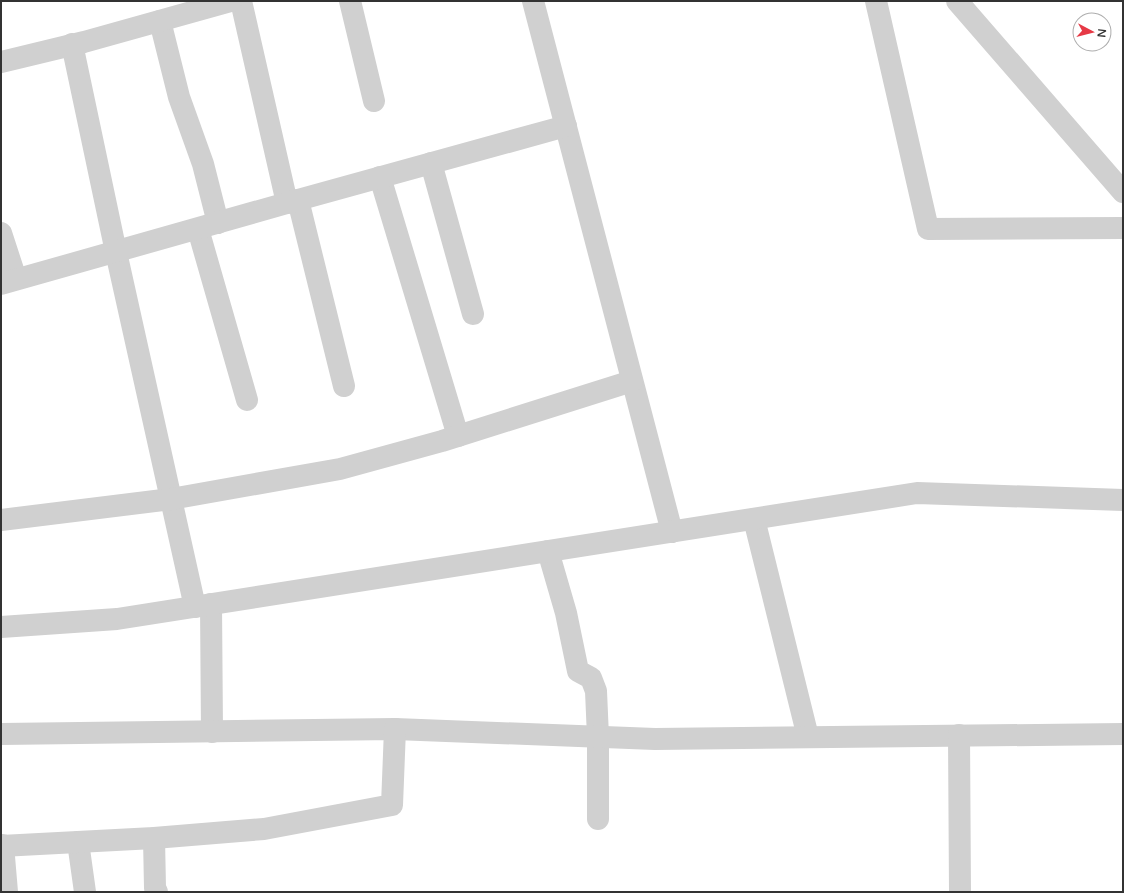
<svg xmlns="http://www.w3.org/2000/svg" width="1124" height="893" font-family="'Varela Round',sans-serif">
<rect width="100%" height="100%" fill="#fff"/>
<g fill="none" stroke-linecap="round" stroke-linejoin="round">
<g stroke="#d0d0d0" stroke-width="22">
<path d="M241 1 287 203"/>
<path d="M350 1 374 101"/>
<path d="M533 1 672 532"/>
<path d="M876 1 928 229 1123 228"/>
<path d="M957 1 1123 192"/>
<path d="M160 21 179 97 203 164 218 223"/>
<path d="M72 44 116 252 195 607"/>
<path d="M1 62 84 42 231 1"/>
<path d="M431 163 473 314"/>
<path d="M380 177 458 436"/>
<path d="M298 200 344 386"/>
<path d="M198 229 247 400"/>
<path d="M1 233 16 279"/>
<path d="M1 284 287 203 566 126"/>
<path d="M754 519 808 737"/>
<path d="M1 520 171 499 340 469 442 441 632 381"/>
<path d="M548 551 566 613 578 671 591 678 596 691 598 737V819"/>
<path d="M211 604 212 732"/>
<path d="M1 627 117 619 917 493 1123 500"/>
<path d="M1 734 395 729 655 739 1123 734"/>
<path d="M959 735 960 892"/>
<path d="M154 838 155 888 157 892"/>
<path d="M78 842 85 892"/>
<path d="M3 845 7 892"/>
<path d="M1 846 154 838 264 829 392 805 395 729"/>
</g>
</g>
<rect width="1124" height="893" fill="none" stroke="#333333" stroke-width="4"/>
<g transform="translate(1092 32) rotate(97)"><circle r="19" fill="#ffffff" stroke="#adadad"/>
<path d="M0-3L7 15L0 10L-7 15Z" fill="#e63946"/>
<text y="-6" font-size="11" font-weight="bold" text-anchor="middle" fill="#333333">N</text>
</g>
</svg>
